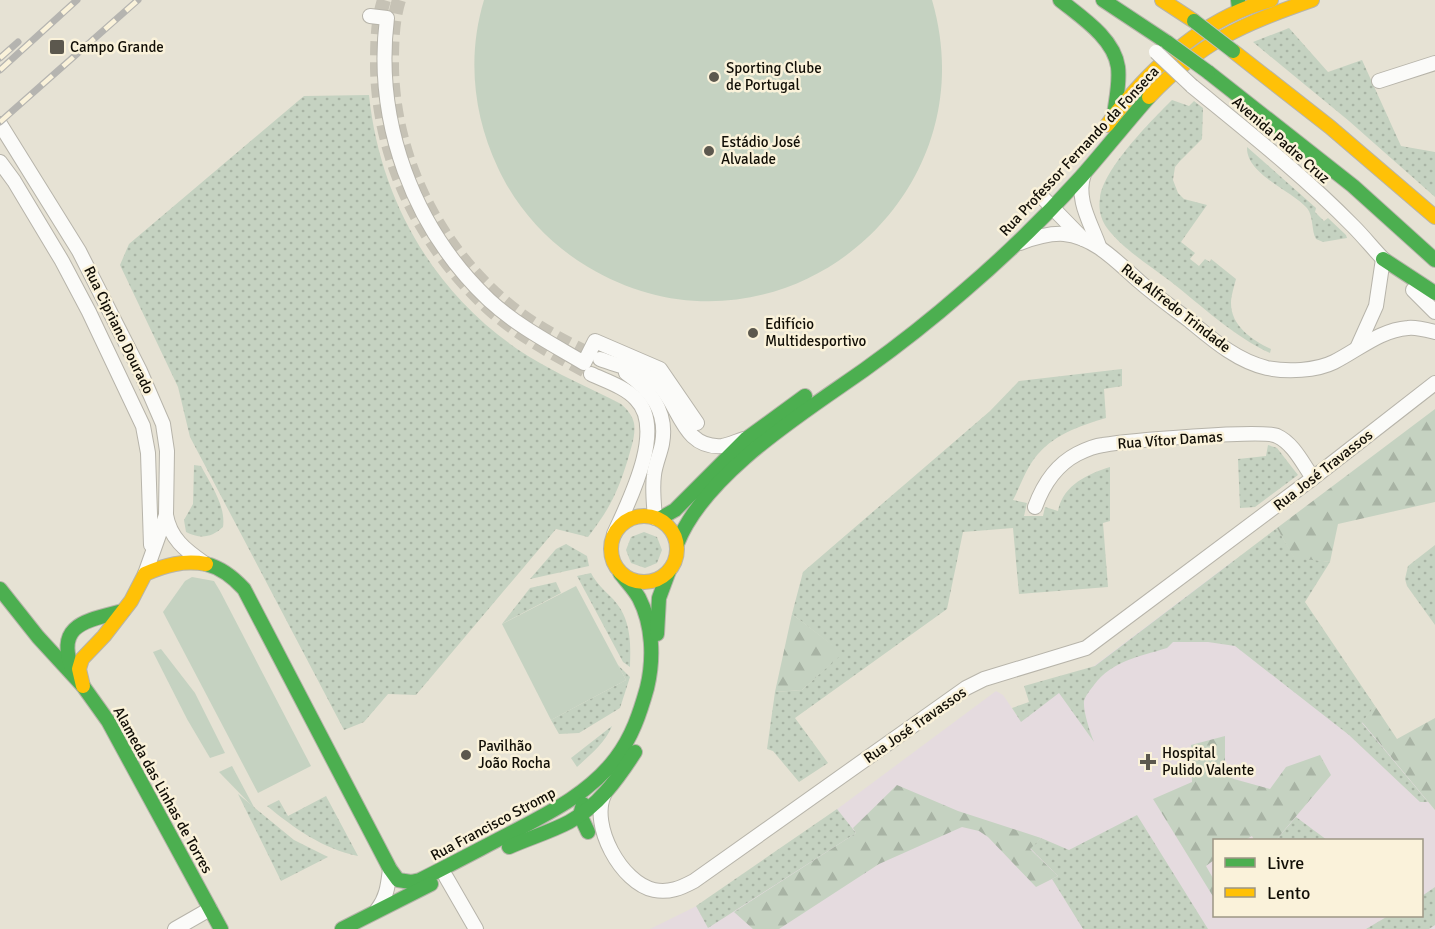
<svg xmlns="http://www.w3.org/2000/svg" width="1435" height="929" font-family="Signika,sans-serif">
<defs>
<pattern id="grass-dots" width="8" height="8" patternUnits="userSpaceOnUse" patternTransform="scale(1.5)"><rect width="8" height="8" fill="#c5d2c1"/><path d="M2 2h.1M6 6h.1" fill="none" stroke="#a8b3a4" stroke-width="1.8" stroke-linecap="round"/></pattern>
<pattern id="forest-firs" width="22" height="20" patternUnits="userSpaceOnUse" patternTransform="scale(1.5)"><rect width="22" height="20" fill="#c5d2c1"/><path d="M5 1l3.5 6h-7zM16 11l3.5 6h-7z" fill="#a8b3a4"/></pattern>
</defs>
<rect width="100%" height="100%" fill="#e6e2d4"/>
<path fill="#e5dbdf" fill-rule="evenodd" d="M1233 561 1435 810V929H650L727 891 996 691 1003 695 1021 721ZM1214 840H1422V916H1214Z"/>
<g fill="url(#grass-dots)">
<path d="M1289 28 1328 72 1362 60 1401 146 1435 152V197L1349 121 1253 42Z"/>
<path d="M369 95C380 202 436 298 528 356 557 374 590 388 621 404 627 409 632 415 634 423 636 435 631 448 628 459 617 494 610 508 588 537L556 529 416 695 388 694 364 722 344 730 190 437 178 387 120 265 129 244 304 96Z"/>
<path d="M1172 100 1189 106 1194 101 1203 108 1202 139 1180 161 1175 167 1173 180 1178 193 1184 199 1207 205 1181 242 1195 253 1190 259 1199 266 1205 259 1210 262 1211 259 1236 279C1234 287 1231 296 1231 303 1231 326 1252 340 1271 349L1270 353C1233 336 1202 306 1170 281 1150 266 1122 248 1107 228 1101 220 1098 208 1100 198 1103 169 1151 121 1172 100Z"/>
<path d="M1247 147 1316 208 1315 212 1324 221 1328 218 1346 235 1347 238 1323 242 1316 239C1311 230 1314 217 1307 208 1291 190 1246 174 1247 147Z"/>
<path d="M1122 369V386L1104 389 1106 418C1079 426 1052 435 1034 459 1025 471 1020 487 1013 500L1027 503 1024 516H1043L1045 507 1058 511C1063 485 1088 474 1110 467V521L1103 523 1108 587 1019 594 1013 528 963 532 947 609 795 718 828 763 799 782 773 751 767 749 775 692 802 690 842 653 792 614 803 572 990 411 1019 381Z"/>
<path d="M1268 445 1277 448 1298 475 1255 507 1240 508 1238 459 1266 456Z"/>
<path d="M194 465 201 466C211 485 226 506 223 527 211 538 200 539 186 532L184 520 193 504Z"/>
<path d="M1277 528 1294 557 1330 562 1305 602 1375 706 1362 723 1428 802H1420L1349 735 1235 646 1208 642H1173L1167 648C1139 657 1113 660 1094 685 1091 689 1085 696 1084 701 1083 711 1090 733 1094 742L1059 693 1021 722 1012 708 1029 702 1024 686 1095 666Z"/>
<path d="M644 532 657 537 662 550 657 563 645 568 631 563 626 550 631 537Z"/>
<path d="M566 544 587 556 589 566 530 579 556 549Z"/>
<path d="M1435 545V625L1407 586 1405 579 1408 566Z"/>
<path d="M591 573C597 584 604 590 613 599 631 618 631 643 630 667L623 662 577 576Z"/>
<path d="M556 582 561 593 502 624 530 588Z"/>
<path d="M618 665 630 677 620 708 579 733 559 734 551 720 626 680Z"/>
<path d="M612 726C605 743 590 755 577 767L571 758Z"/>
<path d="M238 794 294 840 328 857 281 881Z"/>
<path d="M326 796 358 856C323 849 294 828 267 806L279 800 288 816Z"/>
<path d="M837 809 856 833 708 928 696 906Z"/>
<path d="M1137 815 1208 929H1083L1052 879 1058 876 1030 848 1041 838 1069 850Z"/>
<path d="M1296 817 1327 840H1276Z"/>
<path d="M1435 887V925L1429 929H1366L1388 916H1422V896Z"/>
</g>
<g fill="url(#forest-firs)">
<path d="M1435 409V502L1338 524 1330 562 1294 558 1277 528Z"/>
<path d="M792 614 843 653 802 690 775 692Z"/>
<path d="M1375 706 1397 739 1435 718V810L1362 722Z"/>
<path d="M1225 736V775L1234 779 1270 789 1286 767 1320 755 1331 775 1276 840H1254L1252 836 1245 840H1214V860L1206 866 1214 880V898L1153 799 1192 782 1191 745Z"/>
<path d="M897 785 958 811 1041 838 1030 849 1058 876 1036 887 988 837 979 831 962 827 879 864 779 929H753L734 912 856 833 853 828Z"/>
</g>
<g fill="#c5d2c1">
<path d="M484 0H932C992 205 771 377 588 267 549 244 517 209 498 168 473 115 467 56 484 0Z"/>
<path d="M192 577 214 581 220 591 311 766 258 793 163 612 185 581Z"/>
<path d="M576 586 626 680 551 720 502 624Z"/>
<path d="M161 649 195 693 225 753 210 758 187 719 153 652Z"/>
<path d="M232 766 255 809 219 772Z"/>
</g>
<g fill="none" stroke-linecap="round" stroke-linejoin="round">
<g stroke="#c6c2b5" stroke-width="14" stroke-dasharray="14 7" stroke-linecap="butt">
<path d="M384 0C377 22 377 45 377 68 379 161 422 248 491 310 521 337 557 355 591 374"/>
<path d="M399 0C392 22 392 45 392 68 394 156 435 241 501 299 530 325 564 342 598 358"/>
</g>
<g stroke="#b7b4aa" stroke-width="16">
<g id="street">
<path d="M370 16 387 18C374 122 413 228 489 300 517 326 552 344 584 363L595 341 660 369 697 423"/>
<path d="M1379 81 1435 63"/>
<path d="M1192 86C1247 131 1303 175 1353 226 1365 238 1375 251 1387 263"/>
<path d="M0 124 79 251 140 371 163 424 167 451 166 515 145 574"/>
<path d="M0 162 14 181 62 261 89 312 143 426 148 453 151 545"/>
<path d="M1084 174C1075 199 1091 223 1099 246"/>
<path d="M1044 199 1083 239"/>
<path d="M1020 243C1033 238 1050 233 1064 234 1095 237 1118 263 1140 282 1156 296 1173 308 1190 321 1213 340 1237 361 1267 368 1287 372 1316 371 1334 362 1358 350 1380 330 1408 328 1416 327 1427 330 1435 332"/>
<path d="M1413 290 1435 312"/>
<path d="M1358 346 1376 306 1383 259"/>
<path d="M600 359C618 366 641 370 656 382 680 403 681 449 722 446 729 445 737 441 744 439"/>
<path d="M626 373C651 390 668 412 662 444 660 454 655 465 654 475 652 489 654 504 655 518"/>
<path d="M591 374C606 381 625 387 636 399 666 429 629 501 614 534"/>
<path d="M1035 507C1043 485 1056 465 1077 454 1085 450 1094 446 1103 445 1126 441 1263 429 1277 436 1293 443 1303 464 1313 478"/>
<path d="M166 515C170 538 185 550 204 563"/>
<path d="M604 795C590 825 621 883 654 890 669 893 681 888 694 881L966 688 984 679 1086 648 1313 478 1435 383"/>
<path d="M446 877 476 929"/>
<path d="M377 910C387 897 388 885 390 869"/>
<path d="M175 929 210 909"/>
</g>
</g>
<g stroke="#b7b4aa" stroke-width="16">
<g id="fast">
<path d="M1060 0C1081 17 1114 38 1118 67 1120 83 1116 99 1114 115"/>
<path d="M1103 0 1168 43"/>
<path d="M1238 0 1239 9"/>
<path d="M1208 72 1353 186 1435 260"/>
<path d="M1383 259 1435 293"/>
<path d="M659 519 675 510 746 439 805 396"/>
<path d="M677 544C705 473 803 413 864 370 899 345 932 319 964 291 1005 256 1045 217 1081 177 1104 151 1126 123 1149 97"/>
<path d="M206 564C222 568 233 577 244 589L390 869 398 880 411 882 420 880C450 865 480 849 509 834 547 814 589 794 616 758 632 737 640 713 647 688 654 659 653 625 639 598 634 589 626 581 620 573"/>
<path d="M0 589 38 637 83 686 108 721 221 929"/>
<path d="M657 634 659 598 669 571"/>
<path d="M73 671C54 624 86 621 123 611"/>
<path d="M583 804 580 815 588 832"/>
<path d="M509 847C529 838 550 832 569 822 598 806 617 780 635 752"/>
<path d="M342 929 431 884"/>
</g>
</g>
<g stroke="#b7b4aa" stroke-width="16">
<g id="slow">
<path d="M1162 0 1194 21"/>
<path d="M1233 51 1330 127 1435 217"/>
<path d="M1149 97C1202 41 1241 25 1312 0"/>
<path d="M1107 125C1149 69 1202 18 1271 0"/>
<circle cx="644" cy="549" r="33"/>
<path d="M83 686 79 669 82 659 104 636 131 601 145 574C165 565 184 560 206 564"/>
</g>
</g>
<use href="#street" stroke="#fbfbf9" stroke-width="14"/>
<use href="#fast" stroke="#4caf50" stroke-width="14"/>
<use href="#slow" stroke="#ffc107" stroke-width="14"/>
<g stroke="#b5b4b0" stroke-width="7">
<g id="rail">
<path d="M0 58 18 42"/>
<path d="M0 70 77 0"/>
<path d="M0 122 138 0"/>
</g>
</g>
<use href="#rail" stroke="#faf2da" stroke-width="4.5" stroke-dasharray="14" stroke-linecap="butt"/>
<g stroke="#b7b4aa" stroke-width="16" stroke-linecap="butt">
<path id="street-bridge" d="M1156 52 1192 86"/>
</g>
<g stroke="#c2c0b9" stroke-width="16" stroke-linecap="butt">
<g id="fast-bridge">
<path d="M1194 21 1233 51"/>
<path d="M1168 43 1208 72"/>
</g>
</g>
<use href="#street-bridge" stroke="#fbfbf9" stroke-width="14"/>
<use href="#fast-bridge" stroke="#4caf50" stroke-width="14"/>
</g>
<g fill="#5c584e" stroke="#faf2da" stroke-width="2">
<rect x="49" y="39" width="16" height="16" rx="3"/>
<circle cx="714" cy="77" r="6"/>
<circle cx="709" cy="151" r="6"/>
<circle cx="753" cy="333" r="6"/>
<circle cx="466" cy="755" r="6"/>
<path d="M1145 753h6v6h6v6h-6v6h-6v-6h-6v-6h6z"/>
</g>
<g text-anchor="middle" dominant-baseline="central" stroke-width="5" stroke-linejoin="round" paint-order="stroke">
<g font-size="15" fill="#110e06" stroke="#faf2da" text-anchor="start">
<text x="70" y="47">Campo Grande</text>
<text x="726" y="68">Sporting Clube<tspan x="726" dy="17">de Portugal</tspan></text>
<text x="721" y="142">Estádio José<tspan x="721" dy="17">Alvalade</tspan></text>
<text x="765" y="324">Edifício<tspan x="765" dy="17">Multidesportivo</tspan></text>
<text x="478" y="746">Pavilhão<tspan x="478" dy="17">João Rocha</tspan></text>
<text x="1162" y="753">Hospital<tspan x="1162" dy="17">Pulido Valente</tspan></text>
</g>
<g font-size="15" fill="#110e06" stroke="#faf2da">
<text transform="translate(1281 140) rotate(41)">Avenida Padre Cruz</text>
<text transform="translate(1079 151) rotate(-47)">Rua Professor Fernando da Fonseca</text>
<text transform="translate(1176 308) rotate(38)">Rua Alfredo Trindade</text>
<text transform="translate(119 330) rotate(64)">Rua Cipriano Dourado</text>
<text transform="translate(1170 440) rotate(-4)">Rua Vítor Damas</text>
<text transform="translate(1323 470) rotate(-38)">Rua José Travassos</text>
<text transform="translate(915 725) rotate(-35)">Rua José Travassos</text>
<text transform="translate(163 790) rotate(61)">Alameda das Linhas de Torres</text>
<text transform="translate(493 824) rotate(-28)">Rua Francisco Stromp</text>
</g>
</g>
<rect x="1213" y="839" width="210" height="78" fill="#faf2da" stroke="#9d9785" stroke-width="1.5"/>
<rect x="1225" y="858" width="30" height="9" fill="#4caf50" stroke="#9d9785" stroke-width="1.5"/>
<text x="1267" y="869" font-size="18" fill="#110e06">Livre</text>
<rect x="1225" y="888" width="30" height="9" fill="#ffc107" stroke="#9d9785" stroke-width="1.5"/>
<text x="1267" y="899" font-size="18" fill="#110e06">Lento</text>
</svg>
